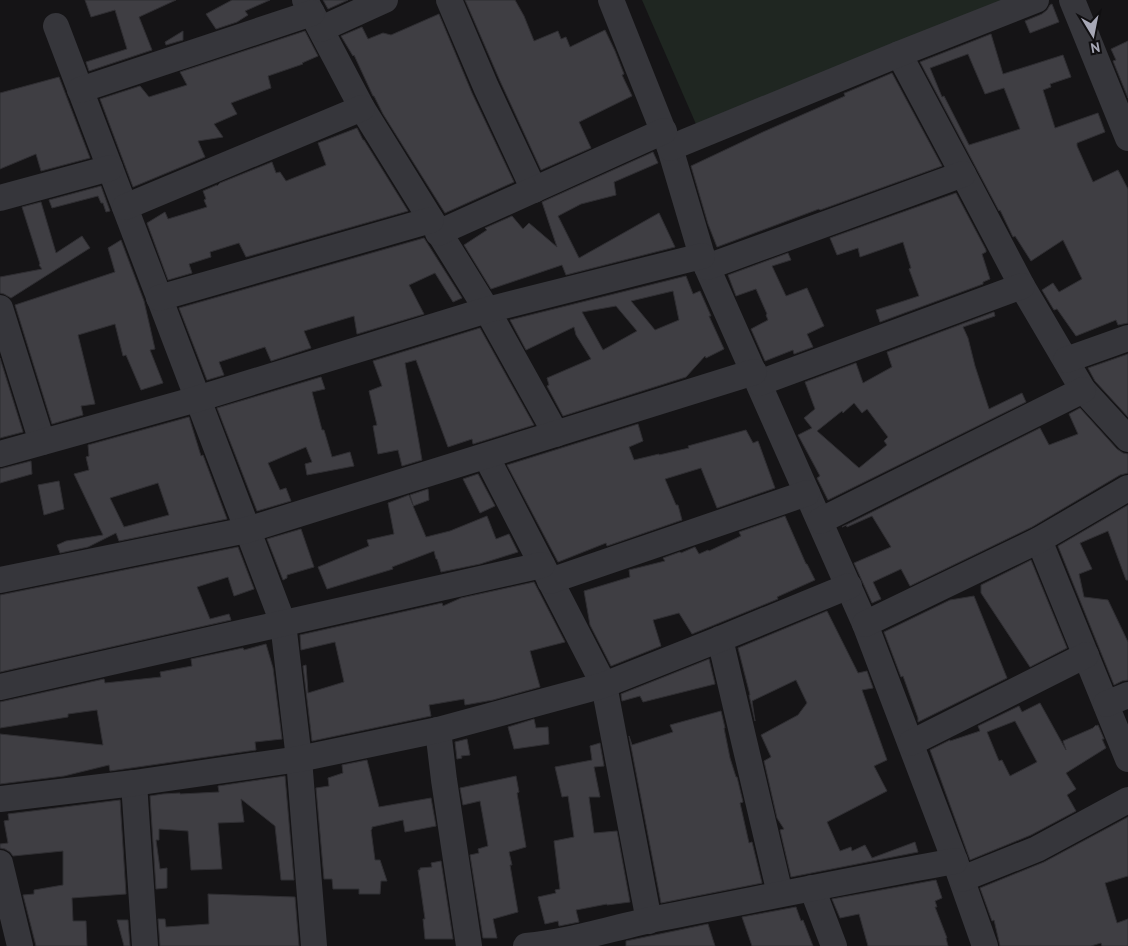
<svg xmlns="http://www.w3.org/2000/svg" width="1128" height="946" font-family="'PT Sans',sans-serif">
<rect width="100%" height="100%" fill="#151416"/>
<path fill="#1f2621" d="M642 0H1010L699 131Z"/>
<g fill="#3f3e43" stroke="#2f2e32" fill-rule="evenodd">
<path d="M85 0H176L139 17 152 50 89 71 86 62 127 49 115 10 91 17Z"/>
<path d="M232 0H270L245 11 248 15 237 22 216 29 206 14Z"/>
<path d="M323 0H348L328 9Z"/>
<path d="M465 0H515L524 16 534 41 558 31 561 39 566 37 570 47 605 30 615 51 624 74 622 75 632 96 579 122 591 148 541 170 500 81Z"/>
<path d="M1052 4 1059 22 1030 33 1025 21 1042 14 1047 10 1050 5Z"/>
<path d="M439 14 472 93 514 182 445 213 383 114 374 96H373L354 55 353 56 341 36 362 27 368 39 383 33 391 35Z"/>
<path d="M183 31V40L166 45 165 42Z"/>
<path d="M305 31 318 56 302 63 303 64 268 76 271 88 231 103 237 114 214 124 223 137 198 141 205 157 133 187 100 99 140 86 149 97 187 85 180 72Z"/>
<path d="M991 34 1003 74 1063 55 1071 77 1050 84 1051 87 1043 90 1055 128 1098 113 1105 132 1077 143V146L1093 182 1118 170 1128 189V323L1118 325 1116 320 1076 336 1057 309 1054 310 1042 290 1053 283 1059 292 1082 279 1063 240 1031 261 1015 236 1013 237 1000 210 999 211 920 62ZM968 54 985 94 1004 88 1020 129 969 145 944 96 942 97 930 68Z"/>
<path d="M1128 41V98L1113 61 1116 60 1111 49Z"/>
<path d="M892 73 942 166 820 210 819 209 717 247 708 224 691 166 763 132 845 96 844 93H845Z"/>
<path d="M59 77 90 158 41 171 36 154 0 169V93Z"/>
<path d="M357 128 363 140H364L408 211 246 257 239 243 210 252 211 257 189 264 192 273 168 280 147 223 165 212 168 219 207 207 204 200 206 199 203 191 217 185V186L220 183 272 162 276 173 280 172 286 181 326 165 318 143Z"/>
<path d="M653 152 658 163 614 182 616 195 581 204 558 216 579 258 659 213 675 247 566 275 562 265 491 289 464 245 487 230 485 228 512 216 523 229 529 223 557 247 542 202Z"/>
<path d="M101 186 110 211 106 212 103 203H101L98 196 52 208 49 200Z"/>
<path d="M956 193 986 250V252L982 254 990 279 983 282V284L880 322 876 310 919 296 909 269 911 268 903 242 860 257 858 248 837 255 830 238Z"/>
<path d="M41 202 56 253 82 236 90 248 11 298 4 294 0 293V277L42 269 39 265 40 264 22 207Z"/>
<path d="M424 238 462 298 453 302 435 273 409 285 424 314 357 334 354 316 304 331 311 348 271 361 265 347 219 362 224 375 207 380 179 308Z"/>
<path d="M121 240 144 301 155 349 150 350 163 383 141 390 126 355 123 356 115 324 78 335 95 404 81 406 83 415 52 424 15 305 115 272 108 248Z"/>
<path d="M788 253 791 260 772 266 786 296 807 288 824 326 807 334 813 347 794 354 793 350 765 361 751 329 768 320 766 315 767 314 756 289 736 296 728 275Z"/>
<path d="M686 276 693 294 700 291 711 316H709L724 349 706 358 705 356 686 377 563 416 547 386 549 385 547 378 591 359 576 335 574 327 526 350 510 320ZM673 291 679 320 655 330 631 301ZM616 306 637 331 603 350 582 312Z"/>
<path d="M994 312 995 316 963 327 968 338 975 366 989 409 1022 393 1026 402 828 500 817 478 820 476 798 435 812 428 804 418 815 409 805 382 856 363 863 383 892 367 887 352ZM854 403 862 413 867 409 888 437 884 441 887 445 859 468 817 431 842 411 843 413Z"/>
<path d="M480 328 534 425 473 444 472 439 448 447 416 360 405 363 422 460 402 466 398 450 378 454 373 426 377 425 369 391 382 386 373 361Z"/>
<path d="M1128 354V417L1095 381 1088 368Z"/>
<path d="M0 358 23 432 0 438Z"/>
<path d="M321 377 325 389 312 392 322 430H324L332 457 350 452 354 466 307 475 305 464 312 462 306 447 268 463 280 490 286 488 291 501 257 511 217 408Z"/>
<path d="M1080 408 1117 449 1123 453 1128 454V473L1120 475 1032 527 910 586 901 569 873 582 881 599 872 603 854 563 891 547 872 516 847 527 846 525 842 527 1040 428 1049 445 1078 434 1069 414Z"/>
<path d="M189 417 201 456 203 455 227 519 119 541 116 533 88 547 60 553 57 545 66 541 103 535 74 474 89 470 86 457 89 456 88 445ZM158 483 169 515 124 527 110 498Z"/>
<path d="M638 424 643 441 629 447 634 460 659 454V455L689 448 688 446 746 430 753 443 758 441 775 488 717 508 701 468 665 479 676 505H678L682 520 607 546 606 543 558 562 507 465Z"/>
<path d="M31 461 32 474 0 483V469Z"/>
<path d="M478 474 495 506 480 513 463 479Z"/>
<path d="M59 481 64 509 44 515 38 485Z"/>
<path d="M428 489 429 500 413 506 426 537 450 531 487 516 496 539 509 534 518 552 480 564 441 572 437 559H436L434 551 392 567 393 569 327 589 318 567 369 546 367 540 394 534 388 503 409 495 413 505 410 495Z"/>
<path d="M1128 505V580H1126L1108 531 1080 543 1092 569 1079 574 1084 597 1108 600 1128 642V680L1122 681 1114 685 1058 546Z"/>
<path d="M785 516 806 564H807L815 580 777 597 778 599 692 634 679 613 653 620 661 646 611 666 590 625 584 591 630 577 629 570 665 561 663 558 680 552 681 553 695 547 699 554 708 550 709 551 741 536 739 532Z"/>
<path d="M301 529 314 567 287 575V578L283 580 267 539Z"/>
<path d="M238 547 254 589 234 596 228 577 197 587 210 619 229 614 231 620 0 672V595Z"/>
<path d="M1031 560 1067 648 1030 667 981 593V585Z"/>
<path d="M534 582 565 642 530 651 540 687 493 700 465 705 464 699 429 705 431 716 312 741 303 666 306 665 308 693 344 682 335 642 301 650 300 635 442 603 443 606 461 598Z"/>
<path d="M974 596 1007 678 918 722V718L903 676 901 677 884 632 950 600Z"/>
<path d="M827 611 858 673 867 671 873 688 862 690 887 760 874 766 887 791 827 822 840 851 851 847 852 851 865 845 872 858 915 842 918 852 791 877 780 830 784 829 777 818 764 761 771 757 761 735 798 715 807 703 796 680 752 701 755 721 749 695H750L738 648Z"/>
<path d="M266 644 273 668 282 739 255 742 256 750 110 771 109 765 64 776 0 784V734L103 745 97 710 68 714V717L0 728V702L104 679 105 683 161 677 160 672 192 666 191 659 243 648 244 650Z"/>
<path d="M709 659 715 684 643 702 640 696 622 701 621 694Z"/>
<path d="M1040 703 1066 750 1063 741 1093 728 1096 725V726L1098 725 1104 739H1102L1106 748 1066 773 1076 789 1067 795 1076 811 1031 835 970 860 930 750 950 740V741L980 731 978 726 1019 706 1022 712ZM1015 721 1037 762 1010 776 1002 760 999 761 987 732Z"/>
<path d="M721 711 725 728H724L730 758 736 777H737L743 802 740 803 749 843 752 842 762 883 661 903 629 736 632 745 673 732 670 725Z"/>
<path d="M534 719 536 728 548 727 549 744 514 749 508 727Z"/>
<path d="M467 739 470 755 461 756 462 758 457 759 455 742Z"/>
<path d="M600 743 604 766 594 767 600 797H589L594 833 617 831 630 902 607 905V904L576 910 579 922 559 926 558 921 545 924 538 897 556 893 555 890 560 889 554 841 574 837 568 796 562 797 555 767 592 760 590 746Z"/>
<path d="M367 760 379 807 431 798 436 826 405 832 403 820 372 827V829L371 830 375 860H380L387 881H381L380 894H359V889H333L332 879H324L316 788 329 786 328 778 343 773 342 765Z"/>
<path d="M285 776 294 880H281L275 826 241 799 244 822 218 823 222 869 191 870 188 831 159 829V840H156L160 869 167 868V888L156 889 150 796 163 794 180 793V794L219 792 218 786Z"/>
<path d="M516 776 519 792 517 793 526 847 509 852 512 865H510L518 912 493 919 497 938H483L470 855 479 853 478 849 488 846 480 801 463 805 460 788Z"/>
<path d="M120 800 126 894 72 898 73 921H86L87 946H36L23 895 34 894V890L63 885V851L13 856 10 852 5 849 0 848V844L8 843 4 821 9 820 8 814Z"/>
<path d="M1128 817V876L1105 883 1117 923 1128 919V946H1102L1101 943 1091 946H1000L994 920 992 921 980 888 1044 862Z"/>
<path d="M441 861 453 939H425L423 919H425L418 870H420V868L432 867 431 863Z"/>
<path d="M936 880 942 898 935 901 937 907H935L947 938H946L948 946H868L859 914 840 918 832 899Z"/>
<path d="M208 894 295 897 299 946H160L158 919H165L166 927 209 924Z"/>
<path d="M796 907 801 921 803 920 813 946H752L742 917Z"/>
<path d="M117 920H128L130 946H124Z"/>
<path d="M708 924 715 946H626V941Z"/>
</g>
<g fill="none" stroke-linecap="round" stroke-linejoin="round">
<g stroke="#36363b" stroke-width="26">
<path d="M305 0 362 108 487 310 556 434"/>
<path d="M449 0 486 87 534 190"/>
<path d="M611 0 670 148 702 256 865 624 955 861 985 946"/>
<path d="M1072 0 1128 138"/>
<path d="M56 26 283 623 299 759 314 946"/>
<path d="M321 29 385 0"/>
<path d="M899 54 963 174 1022 286 1083 390 1128 439"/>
<path d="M80 90 312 13"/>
<path d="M670 148 899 54 1036 0"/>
<path d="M0 198 110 168"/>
<path d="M125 207 362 108"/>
<path d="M438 233 664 131"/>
<path d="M707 267 963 174"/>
<path d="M159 298 431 220"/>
<path d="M0 308 42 442"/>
<path d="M1066 360 1128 338"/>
<path d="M759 383 1022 286"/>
<path d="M0 454 197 399 487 310 702 256"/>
<path d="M486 456 604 685 649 921"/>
<path d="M820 521 1083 390"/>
<path d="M1039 540 1128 759"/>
<path d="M0 580 247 530 754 372"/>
<path d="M550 581 807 493"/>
<path d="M865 624 1039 540 1128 488"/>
<path d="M720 639 780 894"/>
<path d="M0 687 542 565"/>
<path d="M1106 704 1128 695"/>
<path d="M438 730 444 780 469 946"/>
<path d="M911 743 1086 655"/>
<path d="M134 783 145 946"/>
<path d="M0 799 134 783 299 759 438 730 604 685 720 639 849 586"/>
<path d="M0 863 20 946"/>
<path d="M962 879 1037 849 1128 800"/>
<path d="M812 888 834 946"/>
<path d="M526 946C571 942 615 927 660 918 758 899 856 879 955 861"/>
</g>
</g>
<g transform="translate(1093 35) rotate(170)" stroke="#100f11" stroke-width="4" paint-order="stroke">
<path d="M0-4L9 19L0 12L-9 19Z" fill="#a7a8b6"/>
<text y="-8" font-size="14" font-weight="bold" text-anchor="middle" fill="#a7a8b6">N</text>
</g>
</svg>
